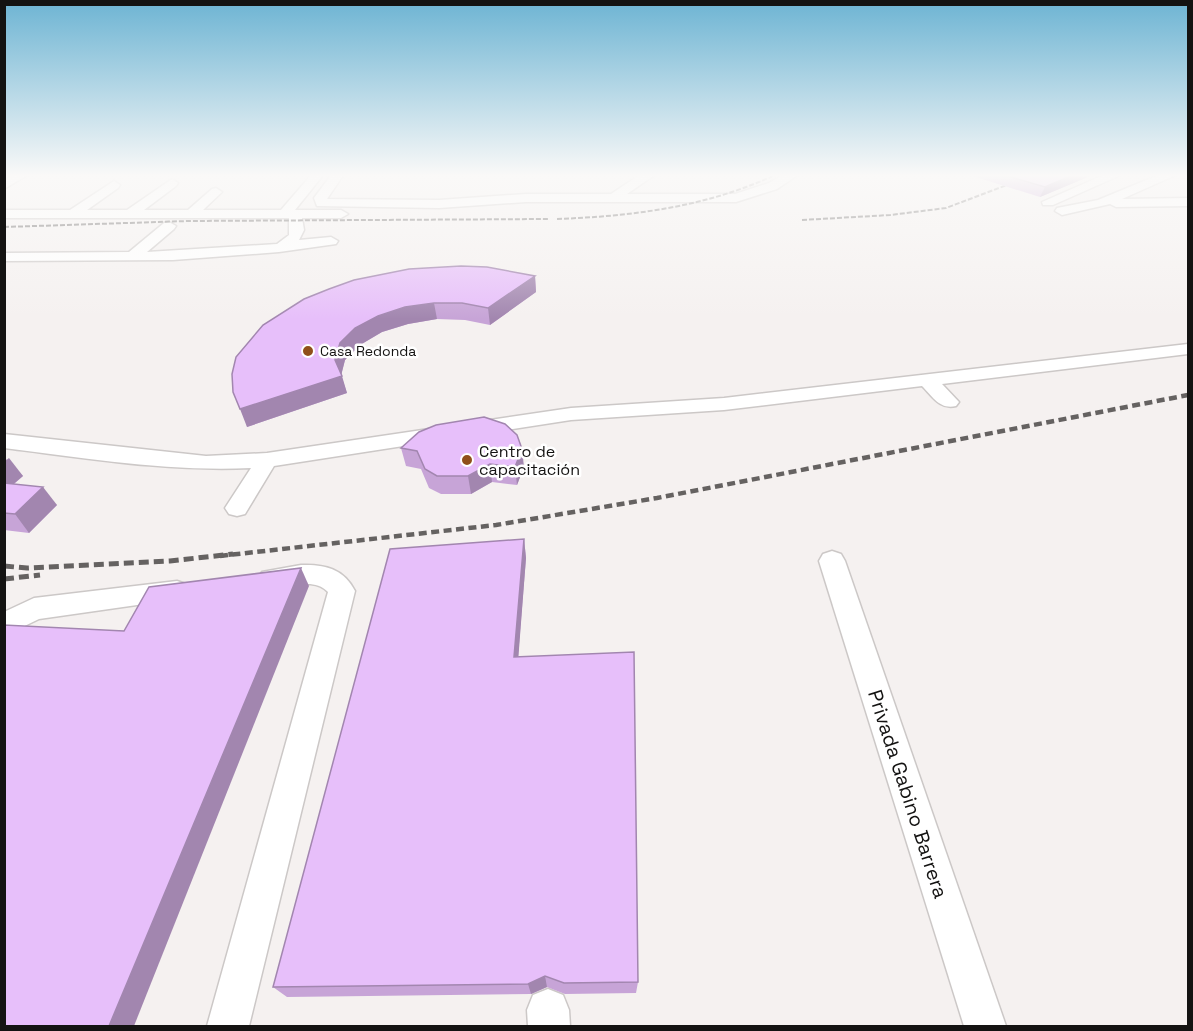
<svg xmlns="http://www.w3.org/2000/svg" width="1193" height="1031" font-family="'Space Grotesk',sans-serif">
<rect width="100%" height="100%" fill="#f5f1f0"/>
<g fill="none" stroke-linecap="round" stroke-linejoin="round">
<g stroke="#ccc8c7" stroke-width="3">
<g id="minor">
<path d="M14 174H29L4 189V180Z"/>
<path d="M312 174H324L295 210H341L348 214 341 218H302L304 230 299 240 331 237 338 241 336 244 279 252 173 260 4 261V253L129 252 164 223 169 222 176 226 174 229 147 252 277 244 289 235V218H4V210H70L114 181 120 185 118 188 87 210H127L172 179 178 183 176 186 144 210H188L212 189 216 188 222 192 203 210H281Z"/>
<path d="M332 174H344L327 199 439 200 526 194H611L641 174H656L627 194H735L769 183 784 174H799L777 189 736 202H526L439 208 317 206 314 198Z"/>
<path d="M1106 174H1123L1053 205H1043L1042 202Z"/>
<path d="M1161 174H1178L1122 199 1188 198V206L1116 207 1110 204 1062 215 1055 211 1057 208 1098 200Z"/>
<path d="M1188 344V354L942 384 959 402 956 406C940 410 933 397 922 386L724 410 571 420 274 466 245 514 237 516 229 514 225 508 251 468C168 472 86 458 4 448V434L206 456 267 453 571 408 724 398Z"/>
<path d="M832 551 841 554 845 561 1006 1026H964L819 561 823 554Z"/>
<path d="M301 565C325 564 344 569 355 591L249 1026H207L328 592C311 574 283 593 262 586L258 579 262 572Z"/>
<path d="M177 581 186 584 190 591 186 598 39 619 4 636V612L34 598Z"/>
<path d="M548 989 563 995 569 1010 570 1026H528L527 1010 533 995Z"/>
</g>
</g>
<use href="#minor" fill="#fff" fill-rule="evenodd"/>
<g stroke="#656261" stroke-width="2" stroke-dasharray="5 2" stroke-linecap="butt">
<path d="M557 219C634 216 707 207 777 174"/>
<path d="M802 220 890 215 946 208 1036 174"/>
<path d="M4 227 188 221 548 219"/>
</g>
<path stroke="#656261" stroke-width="4.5" stroke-dasharray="8 4.5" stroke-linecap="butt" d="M220 556 496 525 657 498 1188 395"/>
<g stroke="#656261" stroke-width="5" stroke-dasharray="10 5" stroke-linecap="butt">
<path d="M4 566 27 568 170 561 233 554"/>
<path d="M4 579 40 575"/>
</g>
</g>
<g fill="#c7a4d7">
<path d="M966 174H1095L1040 197Z"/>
<path d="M535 276 536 292 490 325 465 320 437 319 408 324 382 332 360 345 345 360 341 375 347 393 247 427 236 357Z"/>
<path d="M401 448 524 467 517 485 492 482 471 494H441L429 488 421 469 406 466Z"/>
<path d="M4 457 23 476 14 484 57 505 29 533 4 530Z"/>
<path d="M524 539 526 558 518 657 638 982 636 993 565 994 547 987 531 994 287 997 273 987Z"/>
</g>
<g fill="#a286af">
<path d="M1075 174H1095L1040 197 1045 187Z"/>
<path d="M535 276 536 292 490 325 488 308Z"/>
<path d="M434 303 437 319 408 324 382 332 360 345 345 360 341 376H342L347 393 247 427 240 409 335 360 340 343 355 328 378 316 405 307Z"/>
<path d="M522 449 524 467 517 485 515 467Z"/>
<path d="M9 458 23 476 4 492V462Z"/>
<path d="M490 464 492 482 471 494 468 476Z"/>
<path d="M43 487 57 505 29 533 15 514Z"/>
<path d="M524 539 526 558 517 675 514 657Z"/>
<path d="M301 568 309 586 134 1026H109Z"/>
<path d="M545 976 547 987 531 994 528 984Z"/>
</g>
<g fill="#e7bffa" stroke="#a286af" stroke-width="1.5">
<path d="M1001 174H1075L1045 187Z"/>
<path d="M461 266 487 267 535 276 488 308 462 303H434L405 307 378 316 355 328 340 343 335 360 342 376 240 409 233 392 232 374 236 357 263 325 304 299 329 289 354 280 409 269Z"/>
<path d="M484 417 505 424 517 435 522 449 515 467 490 464 468 476H437L425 469 417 451 401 448 419 432 436 425Z"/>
<path d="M4 483 43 487 15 514 4 513Z"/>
<path d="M524 539 514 657 634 652 638 982 564 983 545 976 528 984 273 987 390 549Z"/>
<path d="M301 568 109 1026H4V625L124 631 149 587Z"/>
</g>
<linearGradient id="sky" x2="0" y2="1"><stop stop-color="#6db4d3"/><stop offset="0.55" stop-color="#faf9f8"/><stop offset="1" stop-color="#faf9f8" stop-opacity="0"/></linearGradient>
<rect width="1193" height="319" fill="url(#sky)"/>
<g fill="#904f1a" stroke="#fff" stroke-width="2">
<circle cx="308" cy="351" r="6"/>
<circle cx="467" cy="460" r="6"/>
</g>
<g text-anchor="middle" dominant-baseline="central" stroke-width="5" stroke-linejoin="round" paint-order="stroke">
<g font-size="14" fill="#141312" stroke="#fff" text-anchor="start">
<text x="320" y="351">Casa Redonda</text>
</g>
<g font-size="16" fill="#141312" stroke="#fff" text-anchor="start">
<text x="479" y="451">Centro de<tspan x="479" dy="18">capacitación</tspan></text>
</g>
<g font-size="20" fill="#141312" stroke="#fff">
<text transform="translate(908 794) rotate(72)">Privada Gabino Barrera</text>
</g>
</g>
<rect width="1193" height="1031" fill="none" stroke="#141312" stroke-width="12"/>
</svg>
